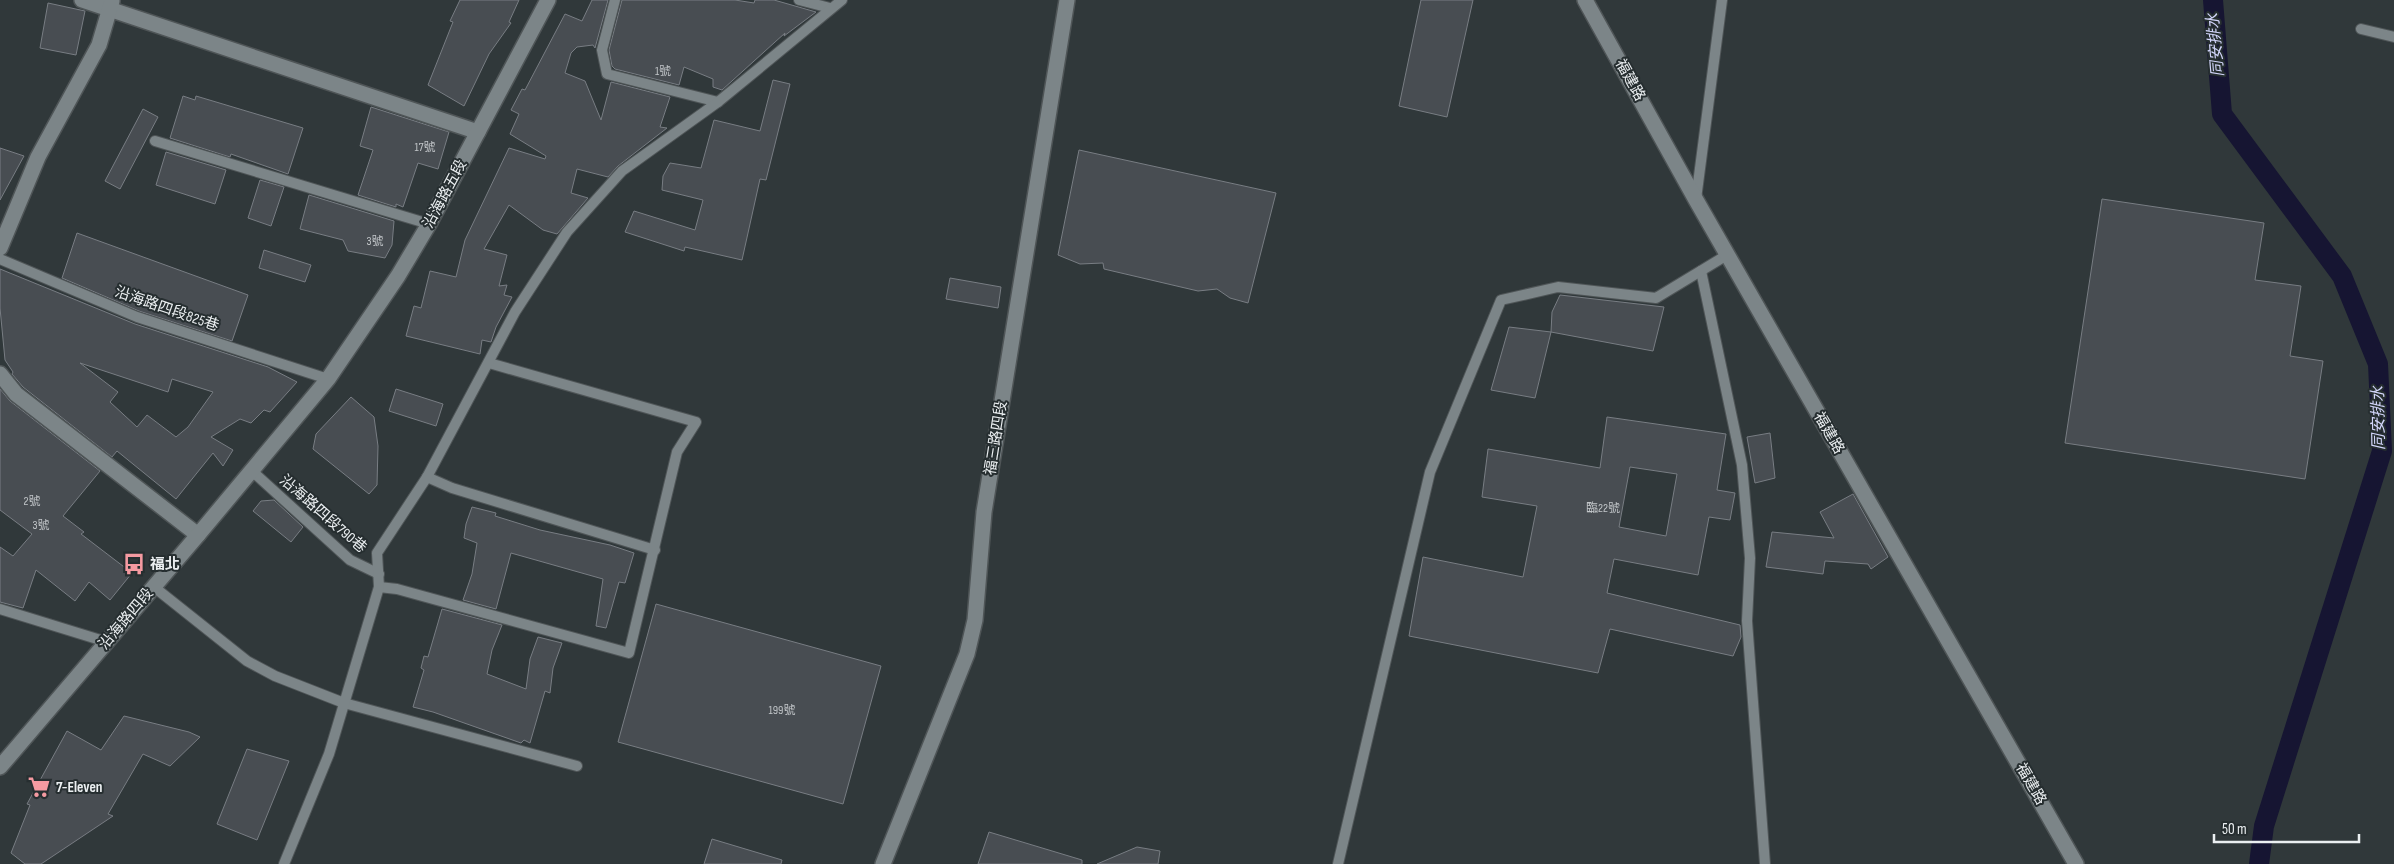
<svg xmlns="http://www.w3.org/2000/svg" width="2394" height="864" font-family="'Sofia Sans Condensed','Noto Sans TC',sans-serif">
<rect width="100%" height="100%" fill="#30383a"/>
<g fill="none" stroke-linecap="round" stroke-linejoin="round">
<path stroke="#161532" stroke-width="20" d="M2213 0 2222 114 2342 276 2378 364 2382 451 2264 826 2259 864"/>
</g>
<g fill="#484d52" stroke="#787d83" fill-rule="evenodd">
<path d="M460 0H519L509 22 511 23 489 54 464 106 428 85 453 22 450 21Z"/>
<path d="M592 0H608L595 48 593 45 577 47 571 53 565 73 585 81 601 120 611 82 670 97 660 127 667 128 618 166 608 177 577 169 571 193 588 198 557 234 543 230 509 205 484 249 507 255 499 286 507 285 504 295 512 297 496 327 491 342 482 340 480 354 406 336 414 306 421 308 430 271 456 277 465 240 509 148 545 159 546 156 510 134 519 114 511 110 522 89 525 90 565 14 582 21Z"/>
<path d="M622 0H735L754 3 755 0H774L816 12 784 36 785 33 722 90 713 87V79L684 67 679 85 615 69 612 66 609 50Z"/>
<path d="M1421 0H1473L1447 117 1399 106Z"/>
<path d="M48 3 85 11 76 55 40 48Z"/>
<path d="M773 80 790 84 766 180 760 179 742 260 685 247 684 251 625 232 634 211 695 230 703 200 662 190 663 176 670 163 701 168 714 120 760 131Z"/>
<path d="M183 96 195 100 196 96 303 128 288 174 231 154 230 157 170 138Z"/>
<path d="M371 107 449 132 438 169 418 163 403 207 396 204V207L358 195 373 150 360 146Z"/>
<path d="M143 109 158 117 120 189 105 181Z"/>
<path d="M0 148 24 156 0 200Z"/>
<path d="M1079 150 1276 193 1248 303 1230 298 1217 289 1198 291 1104 269 1103 263 1080 264 1058 255Z"/>
<path d="M166 152 226 170 215 204 156 185Z"/>
<path d="M260 180 284 187 271 226 248 218Z"/>
<path d="M309 195 394 221 392 245 385 258 348 251 343 240 300 229Z"/>
<path d="M2102 199 2264 223 2255 280 2301 286 2290 356 2323 361 2305 479 2065 443Z"/>
<path d="M77 233 248 295 232 341 139 311 62 278Z"/>
<path d="M264 250 311 265 305 282 259 268Z"/>
<path d="M0 269 135 324 268 367 297 382 270 412 264 410 251 423 240 419 211 437 233 450 223 466 213 453 176 499 117 451 112 457 23 387 12 374 13 372 5 360 0 308ZM80 363 168 392 172 379 213 392 188 427 176 437 147 415 137 427 110 402 118 392Z"/>
<path d="M950 278 1001 287 998 308 946 299Z"/>
<path d="M1560 295 1664 307 1653 351 1551 332 1552 312Z"/>
<path d="M1509 327 1551 332 1535 398 1491 390Z"/>
<path d="M0 389 10 401 100 471 63 516 84 532 81 534 132 573 110 600 89 582 75 601 36 570 23 608 0 602V547L13 556 32 534 0 510Z"/>
<path d="M396 389 443 404 436 426 389 411Z"/>
<path d="M351 397 374 417 378 446 377 485 369 494 313 449 316 434Z"/>
<path d="M1607 417 1726 434 1717 490 1735 493 1730 520 1709 517 1698 575 1614 559 1607 593 1740 625 1741 637 1733 656 1610 629 1598 673 1409 636 1423 557 1523 577 1537 506 1482 497 1488 449 1600 468ZM1630 467 1677 474 1666 536 1619 527Z"/>
<path d="M1770 433 1775 478 1755 483 1747 437Z"/>
<path d="M1853 494 1888 557 1871 569 1868 564 1825 561 1823 574 1766 567 1772 532 1834 538 1820 512Z"/>
<path d="M274 500 303 527 291 542 253 511 261 501Z"/>
<path d="M472 507 496 513 495 516 540 530 610 545 634 553 625 583 619 582 606 628 596 626 603 579 511 553 496 609 463 600 472 574 477 543 464 538 466 524Z"/>
<path d="M656 604 881 666 843 804 618 742Z"/>
<path d="M442 609 502 625 492 650 487 674 526 689 530 659 538 637 562 643 553 668 550 693 545 691 530 743 524 740 521 743 433 712 413 707 424 670 421 668 424 656 428 657Z"/>
<path d="M124 716 189 732 200 737 170 766 143 754 108 814 113 816 41 864H25L11 853 30 805 27 804 67 731 101 750Z"/>
<path d="M247 749 289 761 257 840 217 824Z"/>
<path d="M989 832 1082 860V864H978Z"/>
<path d="M712 839 782 860 781 864H704Z"/>
<path d="M1137 847 1160 851 1158 864H1097Z"/>
</g>
<g fill="none" stroke-linecap="round" stroke-linejoin="round">
<g stroke="#4f5557" stroke-width="12">
<g id="service">
<path d="M615 0 602 50 607 74 718 102"/>
<path d="M799 0 830 8"/>
<path d="M2361 29 2394 37"/>
<path d="M155 141 429 224"/>
<path d="M1696 199 1722 0"/>
<path d="M0 259 137 317 328 379"/>
<path d="M1701 271 1742 465 1750 558 1747 621 1765 864"/>
<path d="M252 471 350 560 379 574"/>
<path d="M427 477 452 488 655 550"/>
<path d="M154 587 247 661 275 676 344 703 577 766"/>
<path d="M379 587 397 589 629 653 677 452 696 422 489 363"/>
<path d="M0 609 107 642"/>
<path d="M284 864 329 754 379 587 377 553 427 477 515 312 567 232 622 171 718 102 842 0"/>
<path d="M1338 864 1430 472 1501 300 1558 287 1656 298 1727 255"/>
</g>
</g>
<g stroke="#4f5557" stroke-width="18">
<g id="minor">
<path d="M82 0 478 132"/>
<path d="M0 248 38 157 99 45 112 1"/>
<path d="M0 374 16 394 198 535"/>
</g>
</g>
<g stroke="#4f5557" stroke-width="18">
<g id="tertiary">
<path d="M1585 0 1696 200 2076 864"/>
<path d="M0 767 198 535 328 379 398 276 429 224 548 0"/>
<path d="M883 864 967 654 975 620 984 512 1067 0"/>
</g>
</g>
<use href="#service" stroke="#7c8588" stroke-width="10"/>
<use href="#minor" stroke="#7c8588" stroke-width="15"/>
<use href="#tertiary" stroke="#7c8588" stroke-width="15"/>
</g>
<defs>
<g id="bus-bare" transform="scale(1.725)"><path d="M-5-6H5V4H4V6H2V4H-2V6H-4V4H-5ZM-3.5-4V0h7V-4ZM-3.5 1.2v1.5H-2V1.2ZM2 1.2v1.5H3.5V1.2Z" fill="#f49aa1" stroke="#262e30" stroke-width="2.5" paint-order="stroke"/></g>
<g id="supermarket-bare" transform="scale(1.725)"><path d="M-6-5.5h2.5l.6 2H6L4.5 2H-2.5L-4.4-4H-6ZM-1.5 3.2a1.3 1.3 0 1 0 .1 0ZM3 3.2a1.3 1.3 0 1 0 .1 0Z" fill="#f49aa1" stroke="#262e30" stroke-width="2.5" paint-order="stroke"/></g>
</defs>
<g fill-rule="evenodd">
<use href="#bus-bare" x="134" y="564"/>
<use href="#supermarket-bare" x="39" y="787"/>
</g>
<g text-anchor="middle" dominant-baseline="central" stroke-width="4" stroke-linejoin="round" paint-order="stroke">
<g font-size="12" fill="#c2c6c9">
<text x="663" y="71">1號</text>
<text x="425" y="147">17號</text>
<text x="375" y="241">3號</text>
<text x="32" y="501">2號</text>
<text x="1603" y="508">臨22號</text>
<text x="41" y="525">3號</text>
<text x="782" y="710">199號</text>
</g>
<g font-size="15" fill="#ebeff1" stroke="#262e30">
<text transform="translate(1630 80) rotate(61)">福建路</text>
<text transform="translate(445 194) rotate(-62)">沿海路五段</text>
<text transform="translate(167 309) rotate(19)">沿海路四段825巷</text>
<text transform="translate(1829 433) rotate(60)">福建路</text>
<text transform="translate(996 438) rotate(-81)">福三路四段</text>
<text transform="translate(323 514) rotate(41)">沿海路四段790巷</text>
<text transform="translate(126 619) rotate(-50)">沿海路四段</text>
<text transform="translate(2031 784) rotate(60)">福建路</text>
</g>
<g font-size="15" font-weight="bold" fill="#ebeff1" stroke="#262e30" text-anchor="start">
<text x="150" y="564">福北</text>
<text x="56" y="787">7-Eleven</text>
</g>
<g font-size="16" font-style="italic" fill="#d2d5fa" stroke="#262e30">
<text transform="translate(2216 45) rotate(-95)">同安排水</text>
<text transform="translate(2379 418) rotate(-91)">同安排水</text>
</g>
</g>
<path d="M2214 834v8h145v-8" fill="none" stroke="#ebeff1" stroke-width="2.5"/>
<text x="2222" y="834" font-size="15" fill="#ebeff1" stroke="#262e30" stroke-width="4" paint-order="stroke">50 m</text>
</svg>
